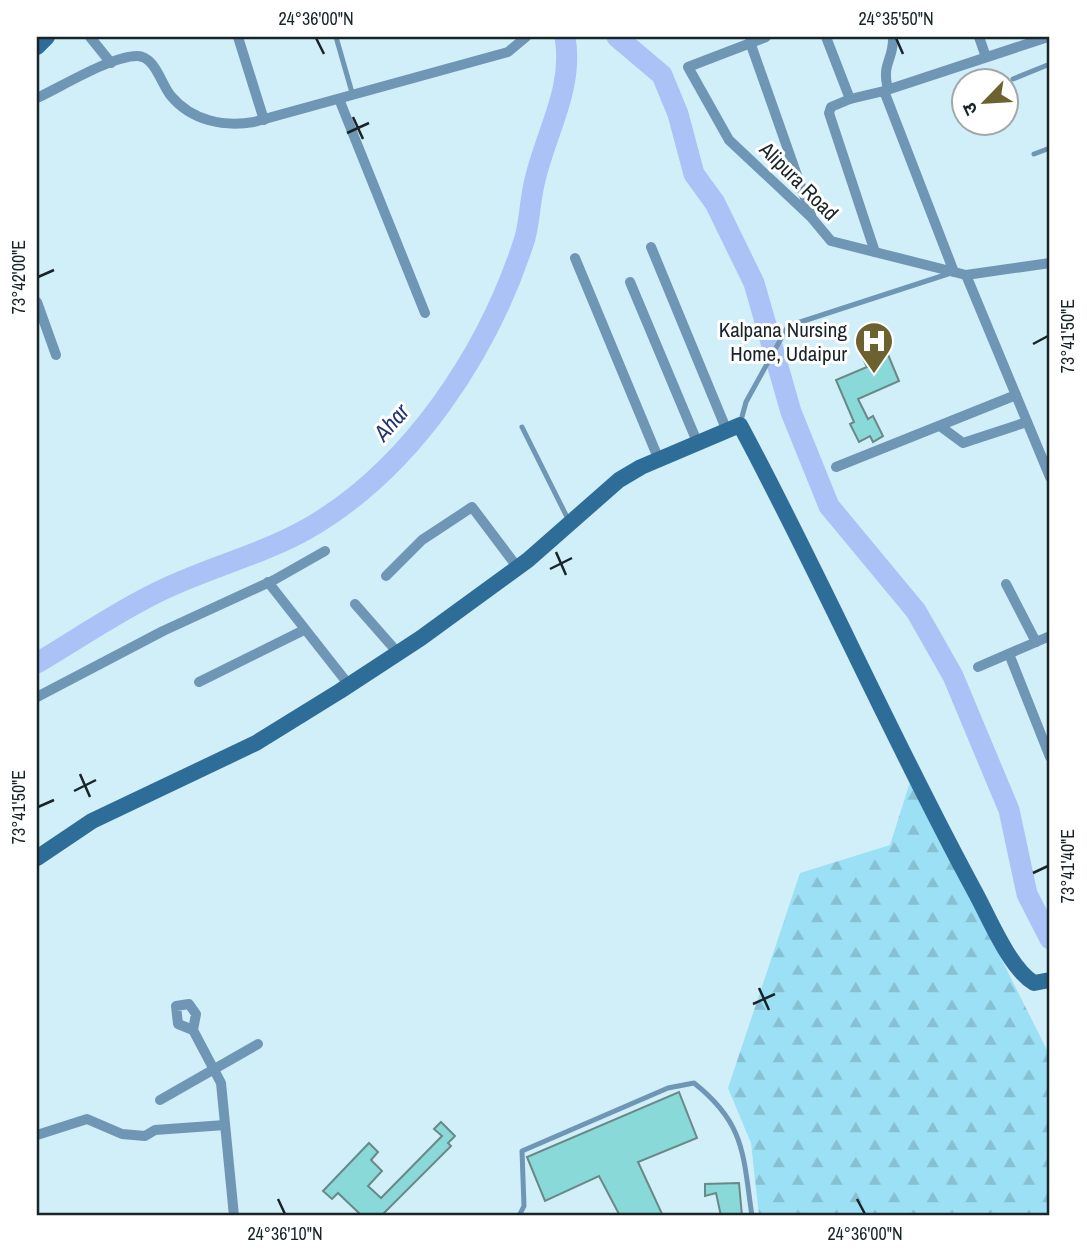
<svg xmlns="http://www.w3.org/2000/svg" width="1087" height="1253" font-family="'Archivo Narrow','Noto Sans Devanagari',sans-serif">
<style>
.forest{fill:url(#forest-firs)}
.lines{fill:none;stroke-linecap:round;stroke-linejoin:round}
.river{stroke:#abc2f7;stroke-width:21}
.building{fill:#89d9d8;stroke:#6a8888;stroke-width:2}
.lane{stroke:#7096b5;stroke-width:5}
.street{stroke:#7096b5;stroke-width:10}
.secondary{stroke:#2f6d99;stroke-width:16}
.ticks{fill:none;stroke:#192428;stroke-width:2.5}
.labels{text-anchor:middle;dominant-baseline:central;stroke-width:6;stroke-linejoin:round;paint-order:stroke}
.street-label{font-size:21px;fill:#192428;stroke:#fff}
.poi-label{font-size:21px;fill:#192428;stroke:#fff;text-anchor:end}
.water-label{font-size:23px;font-style:italic;fill:#203572;stroke:#fff}
.neatline{fill:none;stroke:#192428;stroke-width:2.5}
.ticks-label{font-size:18px;text-anchor:middle;fill:#192428}
</style>
<defs>
<pattern id="forest-firs" width="22" height="20" patternUnits="userSpaceOnUse" patternTransform="scale(1.75)"><rect width="22" height="20" fill="#9ce0f5"/><path d="M5 1l3.5 6h-7zM16 11l3.5 6h-7z" fill="#86c0d2"/></pattern>
</defs>
<rect width="100%" height="100%" fill="#d1eff9"/>
<polygon class="forest" points="911,779 1050,1056 1050,1216 759,1216 751,1143 728,1088 800,873 890,845"/>
<g class="lines">
<g class="river">
<polyline points="617,37 662,75 678,114 694,174 715,203 754,283 791,412 829,506 916,611 953,676 1009,810 1027,894 1050,939"/>
<path d="M37,663C76,640 115,613 156,593C205,568 259,556 307,529C412,469 489,351 525,238C530,219 530,199 535,180C546,132 574,88 565,37"/>
</g>
</g>
<g class="building">
<polygon points="884,345 899,381 858,399 868,419 873,416 883,436 873,442 870,436 859,442 850,424 854,422 836,380 867,367 861,354"/>
<polygon points="679,1092 697,1138 638,1162 663,1216 620,1216 599,1176 545,1201 527,1157"/>
<polygon points="441,1122 455,1136 448,1143 451,1146 381,1216 362,1216 338,1193 332,1199 323,1191 369,1143 378,1152 371,1160 382,1171 368,1186 381,1198 442,1136 434,1129"/>
<polygon points="739,1183 742,1216 721,1216 716,1193 705,1196 705,1184"/>
</g>
<g class="lines">
<g class="lane">
<polyline points="336,37 353,96"/>
<polyline points="1013,79 1050,64"/>
<polyline points="1034,154 1050,148"/>
<polyline points="740,424 746,402 788,326 951,273"/>
<polyline points="522,427 569,521"/>
<path d="M519,1216L524,1206L522,1151L668,1088L694,1083C746,1124 743,1156 752,1216"/>
</g>
<g class="street">
<polyline points="90,37 111,63"/>
<polyline points="238,37 264,120"/>
<polyline points="766,37 688,67 729,140 811,217 831,241 966,275 1050,263"/>
<polyline points="826,37 850,99 884,91 954,272"/>
<polyline points="979,37 986,57"/>
<polyline points="750,42 811,215"/>
<path d="M888,89C881,63 894,60 893,37"/>
<polyline points="884,91 1048,37"/>
<path d="M37,98C61,87 111,56 137,56C155,56 161,84 171,96C192,121 224,127 254,122L508,52L526,37"/>
<polyline points="339,99 425,313"/>
<polyline points="850,99 831,107 829,113 875,252"/>
<polyline points="651,247 727,431"/>
<polyline points="575,258 659,460"/>
<polyline points="966,275 1050,477"/>
<polyline points="630,282 698,444"/>
<polyline points="37,302 56,355"/>
<polyline points="940,426 963,443 1027,422"/>
<polyline points="836,467 1016,395"/>
<polyline points="386,576 422,540 472,507 518,568"/>
<polyline points="268,582 349,685"/>
<polyline points="1006,584 1036,642"/>
<polyline points="355,604 398,653"/>
<polyline points="1009,654 1050,757"/>
<polyline points="978,667 1050,636"/>
<polyline points="199,682 304,630"/>
<polyline points="37,697 163,631 274,580 325,551"/>
<polyline points="193,1030 196,1014 189,1004 176,1006 178,1024 193,1030 221,1083 234,1216"/>
<polyline points="160,1100 258,1044"/>
<polyline points="37,1135 87,1119 122,1134 145,1136 155,1130 225,1125"/>
</g>
<g class="secondary">
<polyline points="37,47 47,37"/>
<path d="M37,858L92,821L256,743L340,691L421,638L528,560L619,480L641,467L740,425C822,578 891,737 974,890C988,915 1009,968 1034,983L1050,980"/>
</g>
</g>
<path class="ticks" d="M316,38L324,54M896,38L903,54M353,117L363,139M347,133L369,123M38,277L54,270M1033,344L1048,336M556,552L566,575M550,569L572,558M80,774L90,797M74,791L96,780M38,807L54,800M1033,873L1048,866M759,988L769,1010M753,1004L775,994M278,1199L285,1214M857,1199L865,1214"/>
<defs>
<symbol id="hospital-pin" viewBox="-11 -11 22 30"><path d="M0 17L-7.5 6A9.5 9.5 0 1 1 7.5 6Z" fill="#6c622f" stroke="#fff"/><path d="M-5-5h3v3.5h4V-5h3V5h-3V1.5h-4V5h-3Z" fill="#fff"/></symbol>
</defs>
<g fill-rule="evenodd">
<use href="#hospital-pin" x="852" y="319" width="44" height="60"/>
</g>
<g class="labels">
<g class="street-label">
<text transform="translate(799 181) rotate(45)">Alipura Road</text>
</g>
<g class="poi-label">
<text x="847" y="329">Kalpana Nursing<tspan x="847" dy="24">Home, Udaipur</tspan></text>
</g>
<g class="water-label">
<text transform="translate(391 422) rotate(-49)">Ahar</text>
</g>
</g>
<rect width="1087" height="1253" fill="none" stroke="#ffffff" stroke-width="77"/>
<g transform="translate(985 102) rotate(245)"><circle r="33" fill="#ffffff" stroke="#a3a7a9" stroke-width="2"/>
<path d="M0-5L12 26L0 18L-12 26Z" fill="#6c622f"/>
<text y="-10" font-size="19" font-weight="bold" text-anchor="middle" fill="#192428">उ</text>
</g>
<rect x="38" y="38" width="1010" height="1176" class="neatline"/>
<g class="ticks-label">
<text x="316" y="25">24°36'00"N</text>
<text x="896" y="25">24°35'50"N</text>
<text transform="translate(19 277) rotate(-90)" y="6">73°42'00"E</text>
<text transform="translate(1068 336) rotate(-90)" y="6">73°41'50"E</text>
<text transform="translate(19 807) rotate(-90)" y="6">73°41'50"E</text>
<text transform="translate(1068 866) rotate(-90)" y="6">73°41'40"E</text>
<text x="285" y="1240">24°36'10"N</text>
<text x="865" y="1240">24°36'00"N</text>
</g>
</svg>
